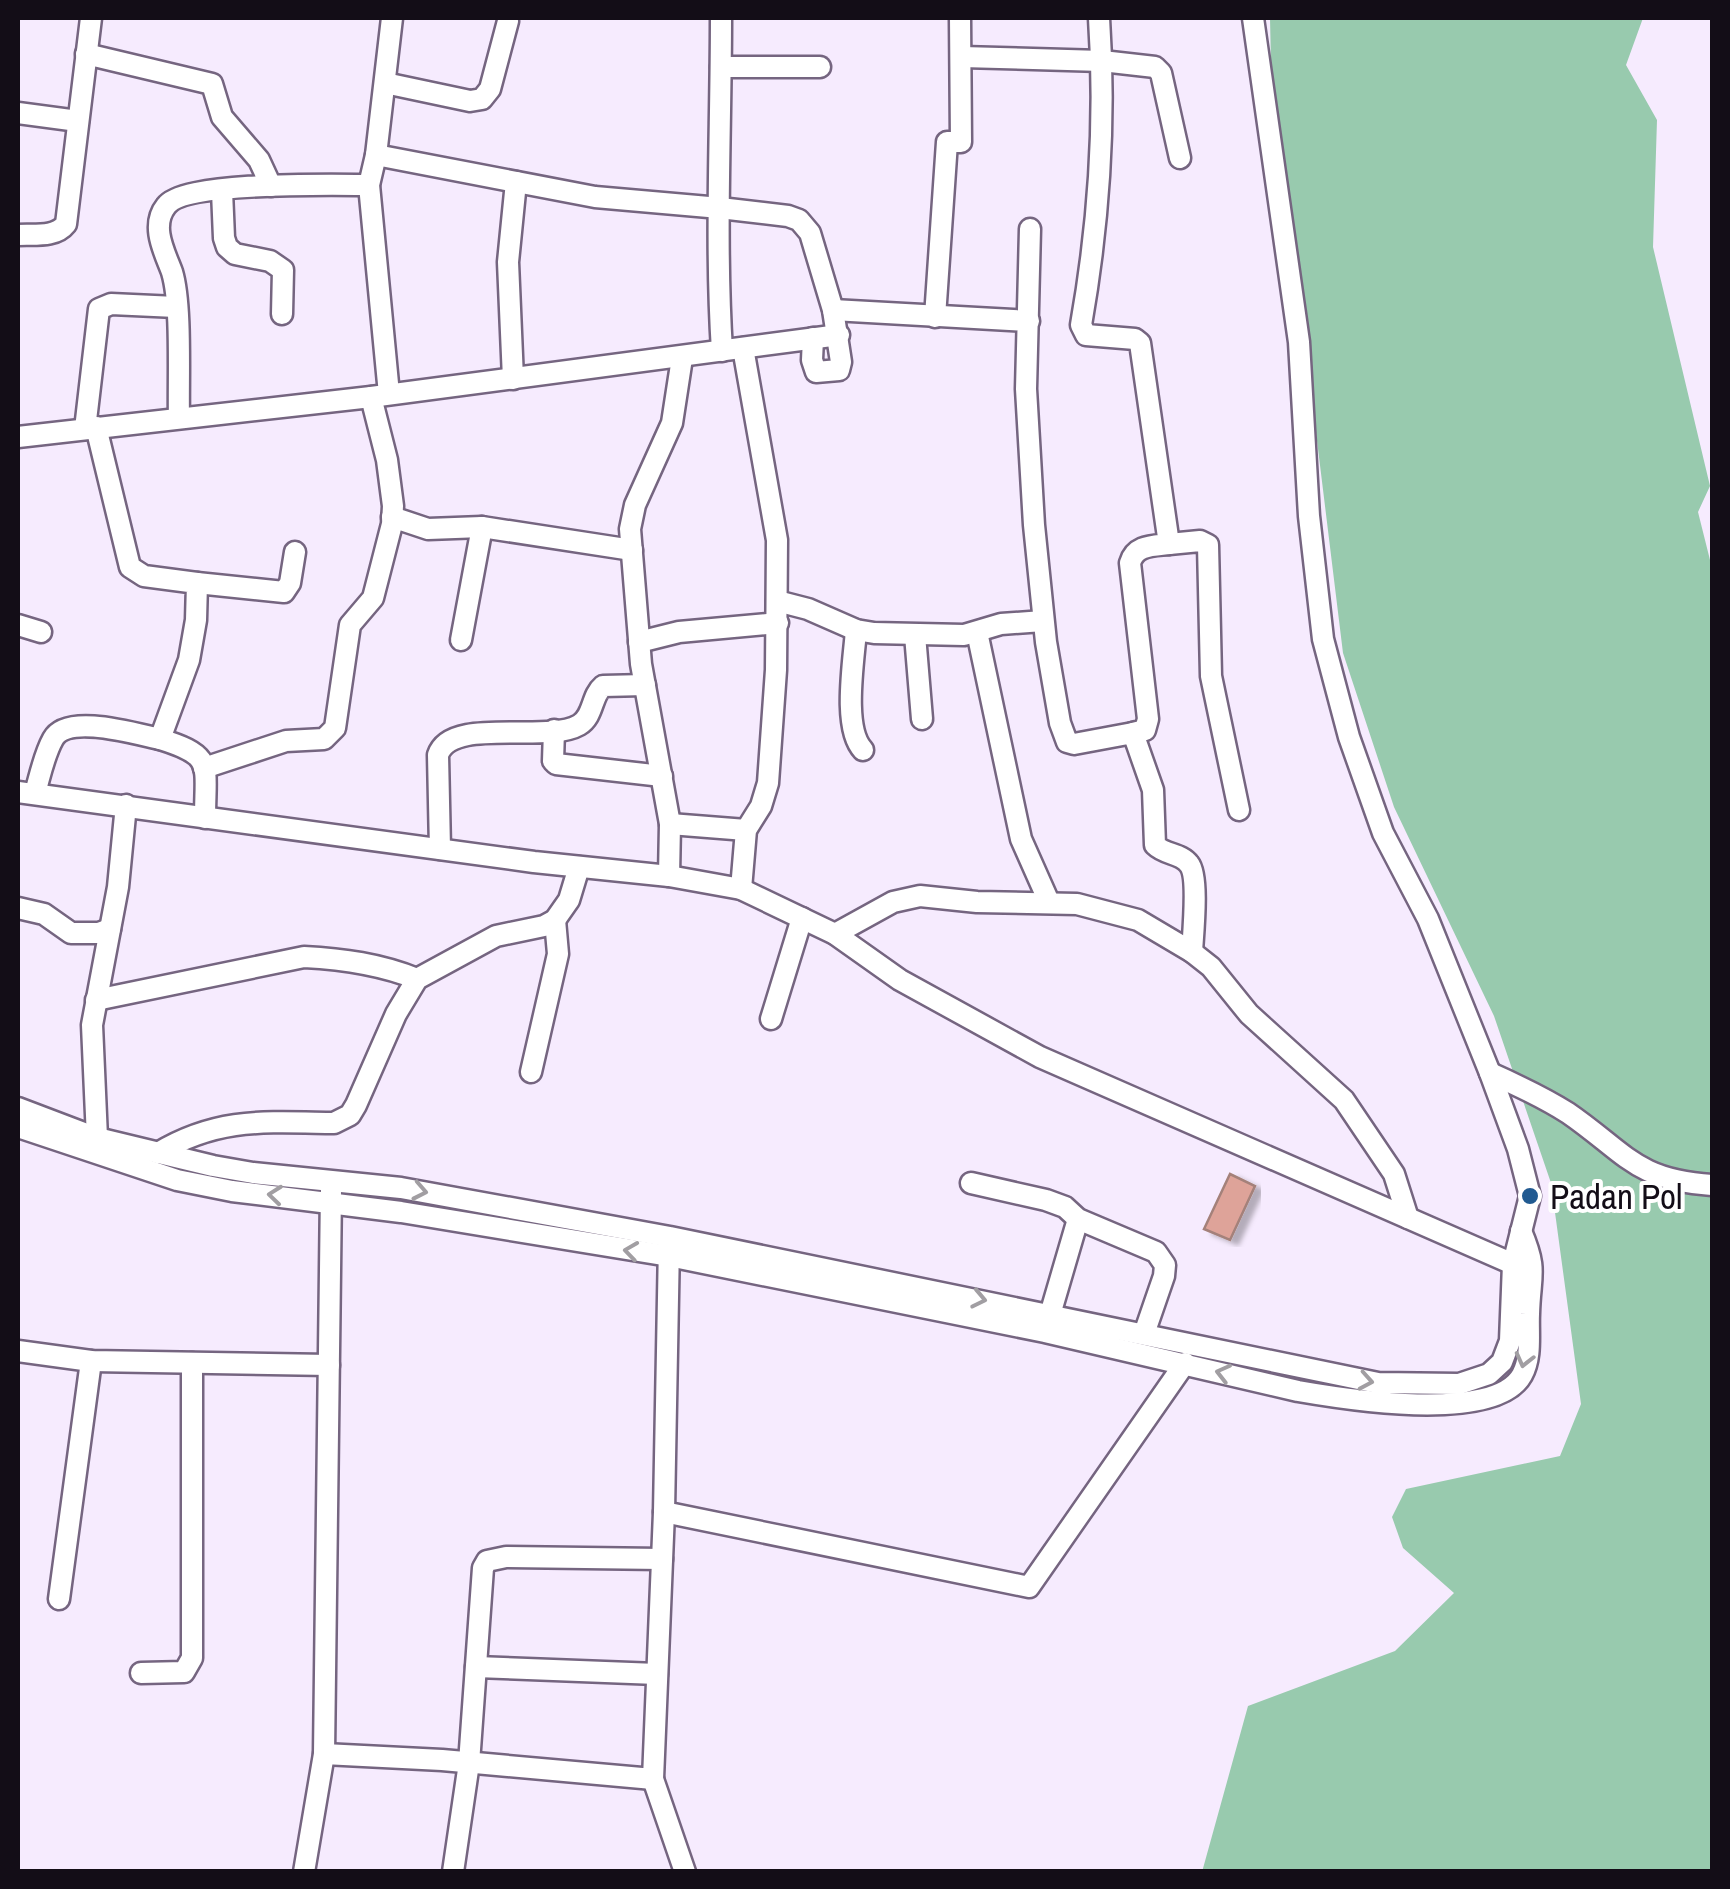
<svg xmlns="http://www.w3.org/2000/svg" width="1730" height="1889" font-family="'Archivo Narrow',sans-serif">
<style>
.green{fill:#98caae}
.building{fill:#dea399;stroke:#a4817a;stroke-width:2.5;filter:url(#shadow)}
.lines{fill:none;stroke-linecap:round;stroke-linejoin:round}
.minor-casing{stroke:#756580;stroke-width:25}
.minor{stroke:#fff;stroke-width:20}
.oneway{stroke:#a19ea2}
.poi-dot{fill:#215a91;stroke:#fff;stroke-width:4}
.labels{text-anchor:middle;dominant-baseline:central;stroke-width:8;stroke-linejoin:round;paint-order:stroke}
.poi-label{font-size:35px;fill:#130d17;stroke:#fff;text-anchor:start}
</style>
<defs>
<filter id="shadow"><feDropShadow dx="8" dy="4.5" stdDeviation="2.5" flood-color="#0004"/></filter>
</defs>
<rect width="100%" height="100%" fill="#f6ebfe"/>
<polygon class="green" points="1270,18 1643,18 1626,65 1657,120 1653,247 1710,486 1698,512 1712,568 1712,1871 1202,1872 1248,1706 1395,1651 1454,1593 1403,1548 1392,1517 1406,1489 1560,1456 1581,1404 1551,1183 1494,1016 1394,807 1343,653 1271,65"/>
<polygon class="building" points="1230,1174 1255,1186 1230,1240 1204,1229"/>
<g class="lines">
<defs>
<g id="minor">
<path d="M721,18C721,129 715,241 722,351"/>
<path d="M1099,18C1106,122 1099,223 1081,325L1086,335L1135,339L1140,343L1169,544C1152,546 1135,545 1130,563L1148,719L1145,730L1133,733"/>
<polyline points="86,54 212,84 222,117 259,160 271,186"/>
<polyline points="962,57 1102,61 1155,67 1161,73 1180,158"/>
<polyline points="721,67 820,67"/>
<polyline points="385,83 470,101 482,99 490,89 508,21"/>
<polyline points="18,113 78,121"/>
<polyline points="376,155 595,197 720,208 788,216 799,220 810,233 833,310 841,362 839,370 816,372 812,360 813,338"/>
<polyline points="222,191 224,238 227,247 235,254 270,261 283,270 282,314"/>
<path d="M1030,229L1026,389L1034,525L1046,642L1060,723L1067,742L1074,744L1133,733L1153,790L1155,845C1165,855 1181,853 1189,864C1199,876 1193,934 1192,952"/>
<path d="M18,235C34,234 55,238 66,224L91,18"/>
<polyline points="833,310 1029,321"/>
<polyline points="935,317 947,142 961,142 960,18"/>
<polyline points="513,379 508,262 516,182"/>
<polyline points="389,394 369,185 376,155 392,18"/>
<path d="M179,418C178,380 182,305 172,272C165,253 150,226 166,206C184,181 335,185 369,185"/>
<polyline points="85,429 99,309 111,304 176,307"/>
<polyline points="18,437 371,397 839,335"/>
<polyline points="392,517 428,529 482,527 632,550"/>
<polyline points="1169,544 1200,541 1208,545 1211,676 1239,810"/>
<polyline points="197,583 284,592 290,583 295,552"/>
<polyline points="777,601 808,609 856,630 874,633 964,635 1001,624 1043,621"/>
<polyline points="18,625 41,632"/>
<path d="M856,630C854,660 842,728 863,750"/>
<polyline points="977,632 1021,839 1049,902"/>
<polyline points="915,635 922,719"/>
<polyline points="461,640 482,527"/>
<polyline points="639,642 679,632 778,623"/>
<polyline points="554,730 553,761 556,764 662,776"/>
<path d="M160,739C215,756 205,764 205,818"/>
<polyline points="204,768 286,741 324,739 335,728 350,625 373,598 392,524 393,506 387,460 371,397"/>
<polyline points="18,792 534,862 669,876 741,889 835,934 900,980 1040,1057 1513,1264 1522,1264"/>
<path d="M35,793C40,776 44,755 53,739C67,713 136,734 160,739L189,660L196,620L197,583L144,576L130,567L96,427"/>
<polyline points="670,824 746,830"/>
<path d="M440,849L438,755C451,716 546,744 579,725C594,716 591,696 603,686L645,685"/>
<polyline points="669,876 670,824 641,664 630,529 635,505 672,423 682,358"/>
<polyline points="741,889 746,830 761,806 768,783 776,670 777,540 743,348"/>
<polyline points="18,908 44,914 71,933 99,933 110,929"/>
<polyline points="835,934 893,902 920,896 977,902 1077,904 1138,920 1192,952 1211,967 1249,1014 1344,1100 1394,1174 1408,1218"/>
<path d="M96,1000L304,957C343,959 380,964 417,979"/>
<polyline points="771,1019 802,918"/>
<polyline points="531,1072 558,954 555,920"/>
<path d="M1490,1073C1517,1085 1543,1097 1568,1113C1626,1153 1635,1180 1712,1185"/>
<polyline points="18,1108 97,1138 213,1166 253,1173 401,1188 670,1237 1378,1383 1459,1384 1489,1374 1502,1362 1510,1341 1513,1264 1530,1196 1518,1149 1490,1073 1428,919 1383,833 1349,737 1323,639 1309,516 1299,342 1253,18"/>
<path d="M18,1127L177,1180L232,1191L401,1212L669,1256L1045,1332L1298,1391C1344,1399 1495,1424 1522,1375C1532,1357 1528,1334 1529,1314C1530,1274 1538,1271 1521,1231"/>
<polyline points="97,1138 92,1025 118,887 126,805"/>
<path d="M158,1153C218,1117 266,1122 334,1123L350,1115L356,1105L396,1014L417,979L496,936L544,926L555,920L569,900L579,867"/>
<polyline points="971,1183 1046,1200 1065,1207 1078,1219 1156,1252 1165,1265 1164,1276 1144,1334"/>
<polyline points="1047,1325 1078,1219"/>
<polyline points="18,1351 91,1361 329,1365"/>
<polyline points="664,1512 1029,1587 1185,1363"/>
<polyline points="59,1599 91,1361"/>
<polyline points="476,1667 657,1674"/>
<polyline points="141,1673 184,1672 192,1658 192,1363"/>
<polyline points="324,1754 442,1760 653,1779 664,1512 669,1244"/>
<polyline points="653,1779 685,1872"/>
<polyline points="304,1872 324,1754 331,1190"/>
<polyline points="453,1872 469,1763 483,1568 487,1561 506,1557 662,1559"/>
</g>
</defs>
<use href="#minor" class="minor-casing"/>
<use href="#minor" class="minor"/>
</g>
<defs><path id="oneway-chevron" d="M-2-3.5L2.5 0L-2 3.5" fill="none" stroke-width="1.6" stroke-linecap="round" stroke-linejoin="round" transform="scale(2.5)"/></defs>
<g class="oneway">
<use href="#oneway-chevron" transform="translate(420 1191) rotate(11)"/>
<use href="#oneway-chevron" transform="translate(275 1195) rotate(-174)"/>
<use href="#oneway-chevron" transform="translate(631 1251) rotate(-172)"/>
<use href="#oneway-chevron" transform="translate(979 1299) rotate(12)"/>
<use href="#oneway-chevron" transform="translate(1524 1360) rotate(104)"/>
<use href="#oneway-chevron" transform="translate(1223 1373) rotate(-166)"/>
<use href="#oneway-chevron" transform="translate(1366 1381) rotate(10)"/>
</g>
<circle class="poi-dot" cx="1530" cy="1196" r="10"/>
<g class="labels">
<g class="poi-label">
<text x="1550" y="1196">Padan Pol</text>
</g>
</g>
<rect width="1730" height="1889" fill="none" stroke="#130d17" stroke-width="40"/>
</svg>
